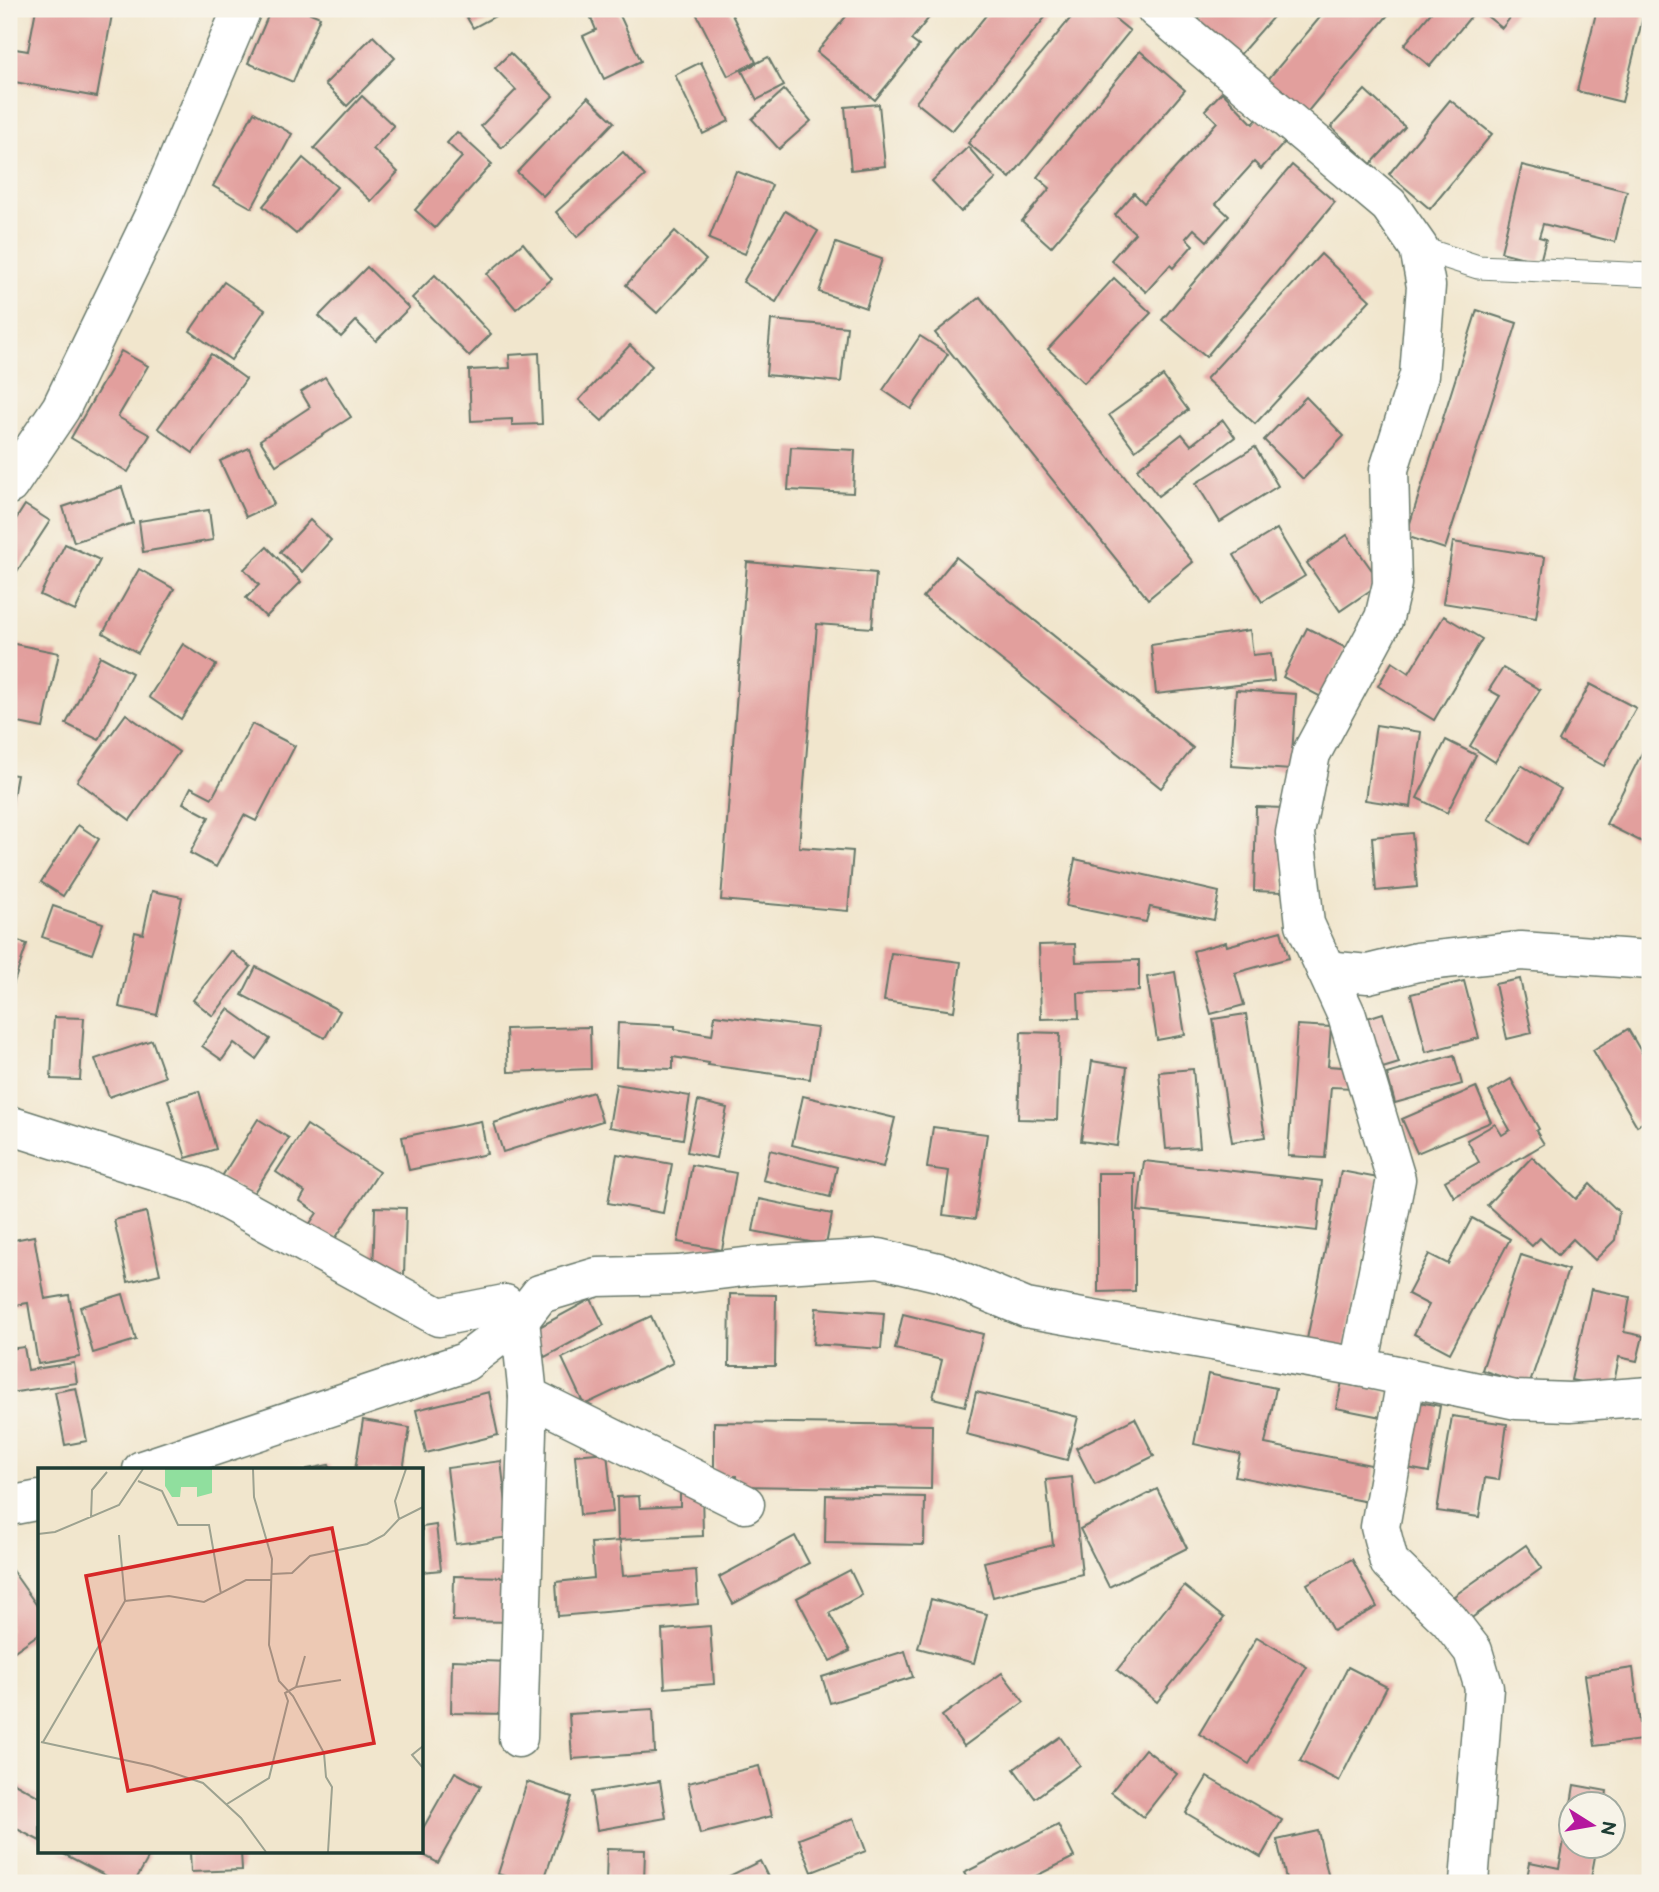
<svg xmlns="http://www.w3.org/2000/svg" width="1659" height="1892" font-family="'Balsamiq Sans',sans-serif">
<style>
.building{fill:#e29f9d}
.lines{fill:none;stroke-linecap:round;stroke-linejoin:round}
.service-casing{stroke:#68786a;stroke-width:25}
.minor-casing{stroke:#68786a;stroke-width:41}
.tertiary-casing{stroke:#68786a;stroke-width:41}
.service{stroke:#fff;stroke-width:23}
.minor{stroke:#fff;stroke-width:38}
.tertiary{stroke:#fff;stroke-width:38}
.inset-road{fill:none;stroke:#9da290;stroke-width:2}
.view{fill:#d62828;fill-opacity:0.15;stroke:#d62828;stroke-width:3.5}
.inset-edge{fill:none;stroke:#1f3d34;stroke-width:3.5}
</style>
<rect width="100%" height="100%" fill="#f7f3e8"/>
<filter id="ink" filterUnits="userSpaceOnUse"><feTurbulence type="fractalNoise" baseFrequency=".0143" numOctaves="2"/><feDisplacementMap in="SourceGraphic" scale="14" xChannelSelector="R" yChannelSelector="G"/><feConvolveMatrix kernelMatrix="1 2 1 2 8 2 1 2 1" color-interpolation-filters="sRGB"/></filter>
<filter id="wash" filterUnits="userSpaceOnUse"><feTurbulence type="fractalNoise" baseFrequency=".00686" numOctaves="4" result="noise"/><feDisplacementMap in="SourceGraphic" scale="28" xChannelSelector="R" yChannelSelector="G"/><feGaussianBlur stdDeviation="1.57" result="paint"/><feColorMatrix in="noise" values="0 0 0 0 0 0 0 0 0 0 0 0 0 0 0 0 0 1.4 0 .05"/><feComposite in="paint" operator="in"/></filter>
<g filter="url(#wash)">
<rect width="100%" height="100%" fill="#f1e6cd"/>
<g id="blocks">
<g class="building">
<polygon points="36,9 113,9 97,97 9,81 9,48 28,51"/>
<polygon points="271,9 301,9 320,17 293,82 248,63"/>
<polygon points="462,9 501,9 503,12 473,28"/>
<polygon points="598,9 617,9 641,61 604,79 583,36 596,30 589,13"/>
<polygon points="704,9 729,9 756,62 728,76 696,13"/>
<polygon points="852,9 936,9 911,40 919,46 875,100 817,52"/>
<polygon points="991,9 1052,9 952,131 916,102"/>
<polygon points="1078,9 1103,9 1130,31 1010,178 968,143"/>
<polygon points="1207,9 1280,9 1237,58 1196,22"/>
<polygon points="1327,9 1393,9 1304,116 1265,83"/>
<polygon points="1434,9 1477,9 1430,66 1404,45"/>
<polygon points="1478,9 1517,9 1502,28"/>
<polygon points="1597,9 1645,9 1622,102 1577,91"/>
<polygon points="373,36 395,58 347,106 325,84"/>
<polygon points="1140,51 1185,90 1051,247 1022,221 1050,188 1037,177"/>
<polygon points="510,53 553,96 502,148 481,126 516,90 495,68"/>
<polygon points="768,57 784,86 757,100 742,71"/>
<polygon points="701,62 729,121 703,134 675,75"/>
<polygon points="784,90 811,121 779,149 752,119"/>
<polygon points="1365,90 1405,127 1371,164 1331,127"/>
<polygon points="1222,92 1253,124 1258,118 1285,142 1261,169 1254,162 1216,204 1229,216 1207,241 1194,229 1186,238 1193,245 1173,268 1170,265 1146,292 1111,260 1135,233 1115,215 1134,193 1144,203 1217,122 1205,110"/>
<polygon points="362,96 394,126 373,149 398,172 371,201 314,148"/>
<polygon points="588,97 614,122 543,196 517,172"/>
<polygon points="1450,100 1492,134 1430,209 1389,174"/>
<polygon points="879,104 885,166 851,170 845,107"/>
<polygon points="254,112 292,134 252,208 213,186"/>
<polygon points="457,132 492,164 435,228 415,210 462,157 447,143"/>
<polygon points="968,147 996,179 961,212 932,181"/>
<polygon points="623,152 645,176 577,237 556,212"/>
<polygon points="303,158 337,187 296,234 263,206"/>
<polygon points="1292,165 1335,202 1206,357 1162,320"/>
<polygon points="1522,165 1627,191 1615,242 1543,224 1539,237 1546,239 1540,262 1501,252"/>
<polygon points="736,171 772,185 745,254 709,239"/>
<polygon points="785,211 818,231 776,302 743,282"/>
<polygon points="675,231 706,260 657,313 626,285"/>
<polygon points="523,243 552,279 516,309 487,274"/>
<polygon points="836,243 882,259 866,308 819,292"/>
<polygon points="1321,254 1370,300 1255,424 1206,379"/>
<polygon points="367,267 409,308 376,341 356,321 341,337 319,316"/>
<polygon points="435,275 491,334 469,356 412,298"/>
<polygon points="1114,278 1151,313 1084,383 1048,349"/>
<polygon points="224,282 265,310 231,360 190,331"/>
<polygon points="980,297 1193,562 1148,599 935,333"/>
<polygon points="1477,310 1517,323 1445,549 1406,536"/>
<polygon points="771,320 847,327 841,382 766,375"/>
<polygon points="920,336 948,354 911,409 883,390"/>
<polygon points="630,345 652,366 602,421 579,400"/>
<polygon points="121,351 148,366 118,417 150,435 128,472 71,438"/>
<polygon points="539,353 542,424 512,425 512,419 471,421 469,370 510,368 509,355"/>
<polygon points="211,354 246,379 193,453 158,428"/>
<polygon points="1163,376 1188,410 1135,450 1109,415"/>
<polygon points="325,377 351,417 276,465 260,440 310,407 301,392"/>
<polygon points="1306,397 1344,436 1303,479 1264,440"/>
<polygon points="1223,420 1235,437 1158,496 1137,469 1182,434 1191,445"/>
<polygon points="791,447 855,450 853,493 788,490"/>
<polygon points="1255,447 1278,486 1220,522 1196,483"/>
<polygon points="249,448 274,504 246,517 220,461"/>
<polygon points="122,487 133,523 74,542 63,507"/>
<polygon points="25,505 50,521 12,579 9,576 9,530"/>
<polygon points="209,510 213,540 143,552 139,521"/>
<polygon points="310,520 331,540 302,572 280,552"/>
<polygon points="1277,529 1305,576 1262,602 1234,555"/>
<polygon points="1347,535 1381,583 1340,611 1307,563"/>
<polygon points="1453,542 1545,557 1536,618 1443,603"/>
<polygon points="65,544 100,560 75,611 40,595"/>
<polygon points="267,547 301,582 266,617 246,598 259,585 244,569"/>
<polygon points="956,557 1193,748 1161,788 923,597"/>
<polygon points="747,562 876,573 872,628 817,624 799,847 853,851 848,911 721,900"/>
<polygon points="139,569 174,589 138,653 103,633"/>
<polygon points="1444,616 1482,639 1434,720 1378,686 1392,662 1409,673"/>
<polygon points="1307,628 1346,648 1321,697 1283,677"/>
<polygon points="1250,630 1253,655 1271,653 1274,681 1156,694 1151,645"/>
<polygon points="10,643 59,653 43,728 9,721"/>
<polygon points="183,644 216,665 181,719 149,697"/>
<polygon points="100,656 132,673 99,740 66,724"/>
<polygon points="1503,668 1540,690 1495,762 1470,746 1500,696 1489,690"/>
<polygon points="1590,684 1636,708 1604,766 1559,741"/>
<polygon points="1236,690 1296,694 1291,770 1231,766"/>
<polygon points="126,714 179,752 130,820 77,781"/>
<polygon points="252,724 295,746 256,821 244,815 216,867 190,853 209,817 183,803 191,787 212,798"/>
<polygon points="1376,725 1421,732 1411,807 1365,800"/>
<polygon points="1650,737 1650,846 1606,824"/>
<polygon points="1446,740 1476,755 1447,813 1417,798"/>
<polygon points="1521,765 1561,789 1529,844 1488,819"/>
<polygon points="9,774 17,775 10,813 9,813"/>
<polygon points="1256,807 1284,808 1282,892 1254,891"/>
<polygon points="78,825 99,839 63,896 41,882"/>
<polygon points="1412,833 1417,887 1376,891 1372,837"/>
<polygon points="1075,859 1219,892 1214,920 1150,907 1146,922 1066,906"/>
<polygon points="152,891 182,897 157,1015 119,1007 135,932 143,934"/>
<polygon points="53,906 103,923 92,954 42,937"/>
<polygon points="1281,931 1289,958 1235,973 1244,1005 1211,1014 1193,951 1226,942 1227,946"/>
<polygon points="9,938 27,944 9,997"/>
<polygon points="1075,944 1076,962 1139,960 1139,991 1078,993 1079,1018 1041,1019 1039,945"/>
<polygon points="231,951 251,967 213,1016 193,1000"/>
<polygon points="891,953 961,962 954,1011 884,1001"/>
<polygon points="256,967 340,1011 325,1038 242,995"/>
<polygon points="1175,972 1185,1035 1157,1040 1147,977"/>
<polygon points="1520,979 1532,1033 1507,1039 1495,984"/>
<polygon points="1464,981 1479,1038 1426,1052 1411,994"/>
<polygon points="228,1009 270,1039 256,1059 234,1043 222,1060 202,1046"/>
<polygon points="1383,1013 1399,1063 1376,1070 1361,1020"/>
<polygon points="1246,1014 1265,1137 1232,1142 1213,1019"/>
<polygon points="715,1015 817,1028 810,1079 708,1065 709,1063 673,1057 673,1069 616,1067 618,1023 675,1026 675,1029 712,1035"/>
<polygon points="54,1017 84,1018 80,1080 51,1079"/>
<polygon points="1297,1025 1331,1027 1328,1066 1355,1068 1354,1088 1331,1087 1325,1158 1288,1156"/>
<polygon points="590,1027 591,1069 508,1072 506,1029"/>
<polygon points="1628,1029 1650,1067 1650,1118 1637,1126 1593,1050"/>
<polygon points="1021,1032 1060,1033 1057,1120 1018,1119"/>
<polygon points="152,1040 165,1077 109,1097 95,1059"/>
<polygon points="1454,1055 1462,1084 1395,1103 1387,1074"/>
<polygon points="1092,1061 1127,1067 1117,1146 1081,1141"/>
<polygon points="1193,1069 1200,1147 1166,1149 1159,1072"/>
<polygon points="1511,1079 1539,1129 1536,1131 1544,1144 1454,1197 1445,1181 1479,1162 1467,1140 1495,1124 1502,1135 1510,1130 1489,1092"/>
<polygon points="616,1084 690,1096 683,1139 609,1127"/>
<polygon points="1476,1087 1491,1122 1417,1153 1402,1119"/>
<polygon points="199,1091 216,1149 186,1158 168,1100"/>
<polygon points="593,1092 602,1121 503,1152 494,1123"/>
<polygon points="803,1096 895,1118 883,1167 792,1145"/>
<polygon points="698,1101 727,1108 716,1158 687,1152"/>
<polygon points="258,1119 289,1138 251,1197 221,1178"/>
<polygon points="481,1121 487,1154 409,1170 402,1137"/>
<polygon points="307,1125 379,1172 329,1248 304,1232 317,1213 300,1201 305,1192 276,1172"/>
<polygon points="933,1127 987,1134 975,1219 943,1215 949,1171 927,1168"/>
<polygon points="770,1150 837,1167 830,1197 763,1180"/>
<polygon points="617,1154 672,1164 663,1213 608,1203"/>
<polygon points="1532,1157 1576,1199 1590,1184 1619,1212 1615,1240 1595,1260 1573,1239 1558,1255 1540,1238 1532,1246 1487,1205"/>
<polygon points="1144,1161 1322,1181 1317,1231 1138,1211"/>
<polygon points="692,1165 736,1173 722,1250 678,1242"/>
<polygon points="1341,1171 1378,1178 1345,1347 1307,1339"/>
<polygon points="1098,1173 1135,1173 1135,1291 1098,1292"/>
<polygon points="759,1199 832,1214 826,1245 753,1231"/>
<polygon points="375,1207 406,1208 404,1276 373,1275"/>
<polygon points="146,1212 160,1274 128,1282 114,1220"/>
<polygon points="1472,1218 1510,1239 1450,1353 1414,1334 1429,1305 1408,1294 1429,1254 1448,1264"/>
<polygon points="34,1236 45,1299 69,1295 80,1357 38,1364 28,1303 9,1306 9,1241"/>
<polygon points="1521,1255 1568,1270 1529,1386 1482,1370"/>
<polygon points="1591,1289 1630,1297 1624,1332 1643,1336 1637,1361 1619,1357 1613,1388 1571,1380"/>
<polygon points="123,1294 136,1340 93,1353 80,1307"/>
<polygon points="730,1294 776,1295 775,1366 729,1366"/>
<polygon points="591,1299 604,1325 545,1357 530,1332"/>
<polygon points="816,1308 884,1313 881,1349 813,1344"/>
<polygon points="903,1314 983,1334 965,1406 933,1398 942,1360 895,1349"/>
<polygon points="651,1316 673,1363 584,1405 562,1358"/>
<polygon points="24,1347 28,1370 74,1363 77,1383 9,1393 9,1349"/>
<polygon points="1208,1374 1276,1388 1265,1444 1376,1466 1368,1502 1235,1476 1240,1454 1194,1444"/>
<polygon points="1342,1382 1386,1391 1381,1417 1336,1408"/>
<polygon points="76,1388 87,1441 65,1445 55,1392"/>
<polygon points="489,1392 498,1435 426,1453 416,1410"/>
<polygon points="976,1392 1078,1417 1067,1460 966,1434"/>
<polygon points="1414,1401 1440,1406 1429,1472 1402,1467"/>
<polygon points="1452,1416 1507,1424 1499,1480 1485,1478 1479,1517 1437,1511"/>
<polygon points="1135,1418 1154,1456 1095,1485 1076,1448"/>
<polygon points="363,1420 410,1428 403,1470 355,1470"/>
<polygon points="714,1422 932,1425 931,1489 737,1486 737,1476 714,1476"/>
<polygon points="607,1452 613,1512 580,1515 575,1455"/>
<polygon points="501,1461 510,1537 456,1544 447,1468"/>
<polygon points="329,1465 331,1470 307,1470 307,1469"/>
<polygon points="1072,1477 1082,1574 993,1597 984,1562 1053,1545 1046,1480"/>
<polygon points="1157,1489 1187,1548 1109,1587 1080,1529"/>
<polygon points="702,1491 703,1536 618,1540 617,1497 639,1496 640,1508 680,1506 680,1492"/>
<polygon points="826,1495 925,1497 924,1545 825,1543"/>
<polygon points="436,1525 441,1570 422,1572 422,1527"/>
<polygon points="795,1536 809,1563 733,1604 719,1577"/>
<polygon points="620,1541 623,1576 696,1570 698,1604 558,1616 556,1582 594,1578 591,1543"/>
<polygon points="1526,1545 1542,1568 1470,1619 1454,1596"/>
<polygon points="1352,1559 1377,1607 1333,1631 1307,1584"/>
<polygon points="9,1566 40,1610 40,1633 9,1655"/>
<polygon points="850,1570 862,1595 829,1613 850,1651 830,1661 797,1598"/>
<polygon points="454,1576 516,1577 516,1622 453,1621"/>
<polygon points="1184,1586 1224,1618 1157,1702 1117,1670"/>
<polygon points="931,1599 987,1614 974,1663 918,1648"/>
<polygon points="710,1626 714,1684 665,1688 662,1630"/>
<polygon points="1257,1637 1307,1667 1249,1764 1199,1734"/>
<polygon points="905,1651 913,1677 830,1703 822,1677"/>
<polygon points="452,1660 510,1662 509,1714 451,1713"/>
<polygon points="1348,1667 1387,1687 1339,1781 1300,1761"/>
<polygon points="1633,1668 1642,1740 1595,1746 1585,1675"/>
<polygon points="1002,1673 1024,1702 964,1746 942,1716"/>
<polygon points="653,1709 655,1753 572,1759 569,1714"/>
<polygon points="1060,1737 1080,1765 1035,1798 1014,1769"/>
<polygon points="1145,1749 1177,1774 1143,1817 1111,1792"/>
<polygon points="759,1766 772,1816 700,1834 688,1783"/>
<polygon points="455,1772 481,1786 438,1863 418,1852 422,1852 422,1830"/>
<polygon points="1207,1777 1282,1820 1261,1857 1186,1813"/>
<polygon points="9,1780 40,1797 40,1841 9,1825"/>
<polygon points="660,1781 666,1818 597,1830 591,1792"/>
<polygon points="527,1782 572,1797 543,1883 526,1883 498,1874"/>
<polygon points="1574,1785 1607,1791 1605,1804 1571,1804"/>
<polygon points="1570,1808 1572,1846 1597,1846 1590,1883 1526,1883 1530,1862 1559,1868"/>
<polygon points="854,1818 866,1851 812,1872 799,1839"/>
<polygon points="1058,1825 1074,1857 1022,1883 970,1883 964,1873"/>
<polygon points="1318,1831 1330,1883 1287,1883 1277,1840"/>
<polygon points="607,1849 645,1850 644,1883 606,1883"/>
<polygon points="60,1852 144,1852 150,1855 134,1883 120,1883"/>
<polygon points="190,1852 241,1852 242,1870 191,1872"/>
<polygon points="760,1861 771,1883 715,1883"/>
</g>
</g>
</g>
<g filter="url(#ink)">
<use href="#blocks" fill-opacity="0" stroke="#68786a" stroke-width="2"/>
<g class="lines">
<defs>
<polyline id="service" points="1419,248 1478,267 1650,275"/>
<g id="minor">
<polyline points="1156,9 1389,205 1419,248 1426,286 1419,375 1389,469 1392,584 1384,618 1311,754 1295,833 1305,924 1347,1016 1396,1179 1359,1367"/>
<polyline points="1326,970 1368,974 1417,962 1521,951 1650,960"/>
<polyline points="9,1125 201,1186 439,1317 505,1304 520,1320 528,1396 745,1504"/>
<polyline points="1406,1379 1380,1527 1389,1562 1449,1620 1473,1651 1484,1688 1469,1883"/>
<polyline points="142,1470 465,1362 520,1320 540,1294 597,1277 678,1275 752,1266 879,1258 942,1273 1026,1308 1359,1367 1516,1400 1570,1402 1650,1396"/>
<polyline points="9,1506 40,1500"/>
<polyline points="518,1738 528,1396"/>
</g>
<polyline id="tertiary" points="9,485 61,408 156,211 242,9"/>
</defs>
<use href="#service" class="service-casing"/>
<use href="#minor" class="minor-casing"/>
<use href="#tertiary" class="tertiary-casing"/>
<use href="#service" class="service"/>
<use href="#minor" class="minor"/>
<use href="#tertiary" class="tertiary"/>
</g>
</g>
<g transform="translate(38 1468)">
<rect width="385" height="385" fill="#f1e6cd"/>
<path d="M127,1H174V25L159,29V19H143L142,29H134L127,18Z" fill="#90df9e"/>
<path class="inset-road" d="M215,1L216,29L234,91L231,177L241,213L255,228L286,285L288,309L294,319L290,384M100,13L124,23L140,57H171L183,126M53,50L54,22L69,4M361,51L357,33L368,1M0,66L17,64L81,37L105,1M81,67L87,133M234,106L254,105L272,88L329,76L346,67L361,51L385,39M258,219L303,212M3,274L114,298L165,315L203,350L228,384M5,274L87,133L131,128L166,134L208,112H234M385,278L374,287L385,300M189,336L231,310L250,233L247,225L258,219L267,188"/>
<path class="view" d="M294,60L336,275L90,323L48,108Z"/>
<rect width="385" height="385" class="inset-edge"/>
</g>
<rect width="1659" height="1892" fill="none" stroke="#f7f3e8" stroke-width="35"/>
<g transform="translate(1592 1825) rotate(101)"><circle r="33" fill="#f7f3e8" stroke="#a1aaa0" stroke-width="2"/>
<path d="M0-5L12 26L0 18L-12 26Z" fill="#b5179e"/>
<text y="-10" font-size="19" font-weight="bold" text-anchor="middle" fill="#1f3d34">N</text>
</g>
</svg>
